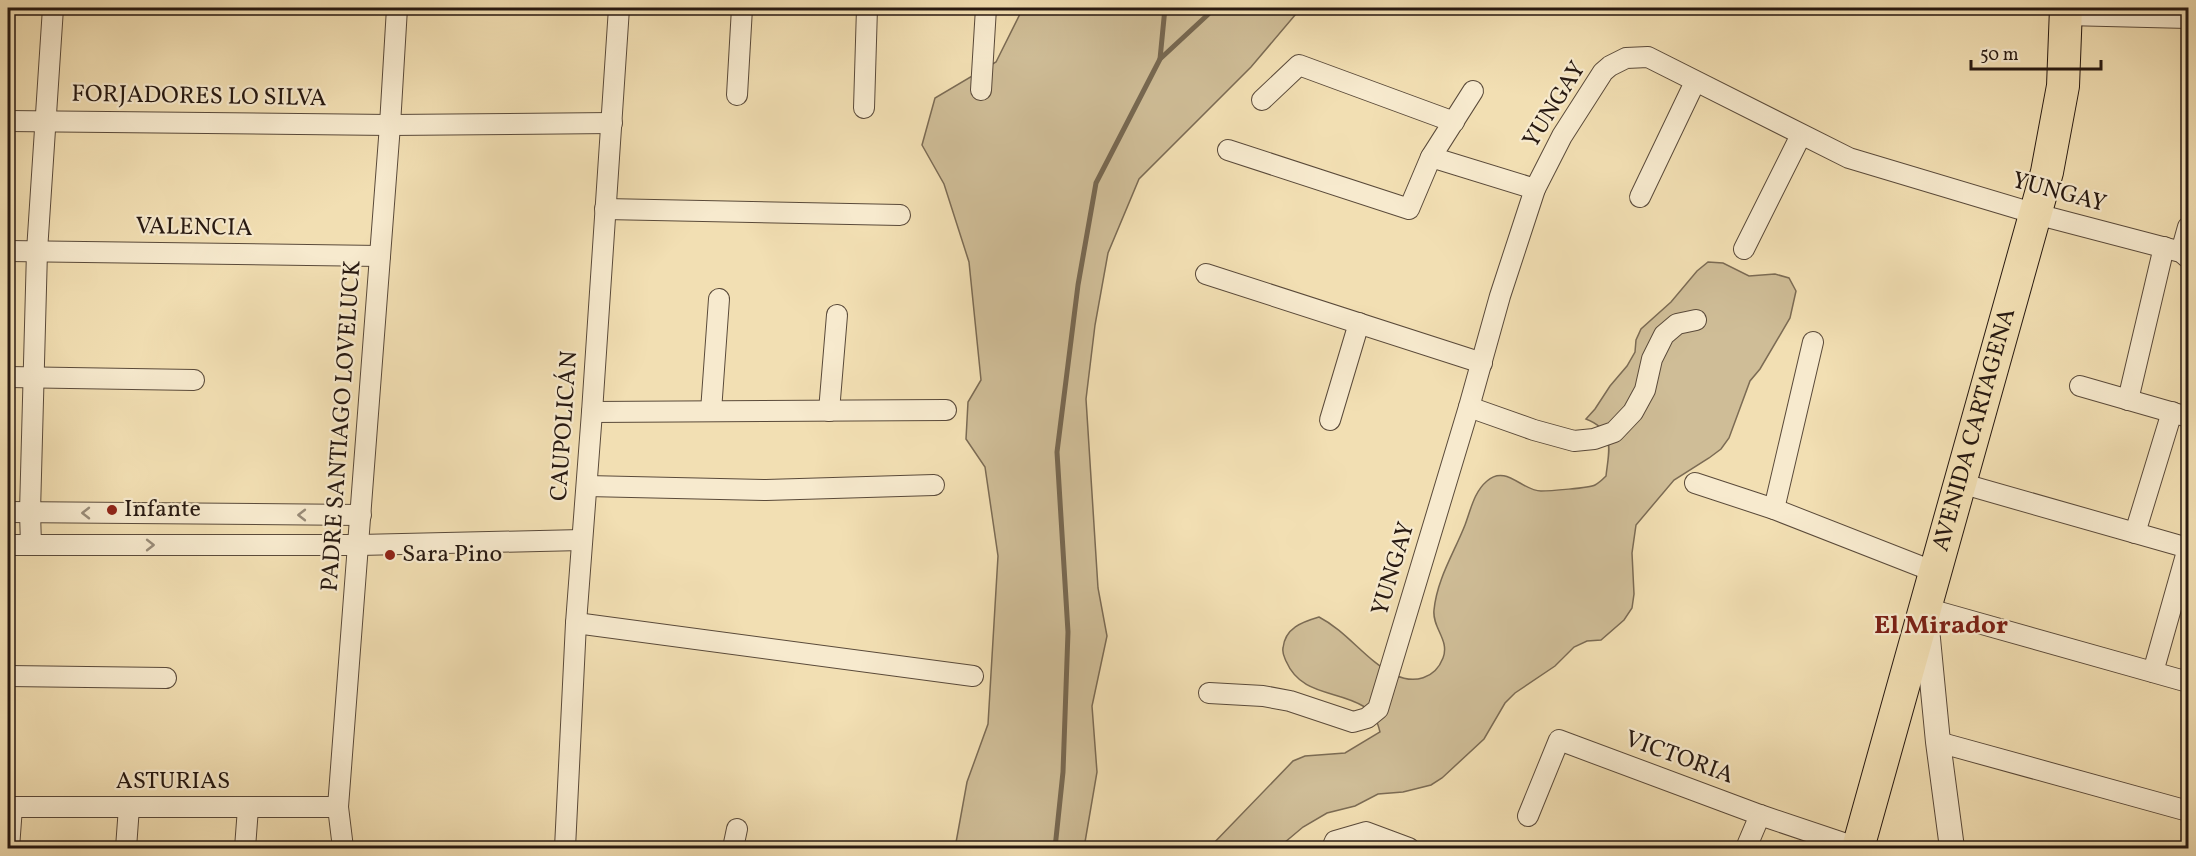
<svg xmlns="http://www.w3.org/2000/svg" width="2196" height="856" font-family="Vollkorn,serif">
<style>
.green{fill:#cfbd97;stroke:#7b6b54;stroke-width:1.5}
.lines{fill:none;stroke-linecap:round;stroke-linejoin:round}
.stream{stroke:#776851;stroke-width:5}
.minor-casing{stroke:#5a4a3a;stroke-width:22}
.tertiary-casing{stroke:#5a4a3a;stroke-width:26}
.primary-casing{stroke:#271911;stroke-width:34}
.minor{stroke:#f7eace;stroke-width:20}
.tertiary{stroke:#f7eace;stroke-width:24}
.primary{stroke:#f2dfb3;stroke-width:32}
.oneway{stroke:#998c79}
.poi-dot{fill:#8f2418;stroke:#f7eace;stroke-width:2}
.labels{text-anchor:middle;dominant-baseline:central;stroke-width:4.5;stroke-linejoin:round;paint-order:stroke}
.street-label{font-size:24px;fill:#271911;stroke:#f7eace}
.poi-label{font-size:24px;fill:#271911;stroke:#f7eace;text-anchor:start}
.neighbourhood-label{font-size:26px;font-weight:bold;fill:#7a1f14;stroke:#f7eace}
</style>
<rect width="100%" height="100%" fill="#f2dfb3"/>
<filter id="stains"><feTurbulence type="fractalNoise" baseFrequency=".00333" numOctaves="4"/><feColorMatrix values="0 0 0 0 .2 0 0 0 0 .09 0 0 0 0 .02 0 0 0 .5 -.17"/></filter>
<radialGradient id="worn" r=".72"><stop offset=".6" stop-color="#630" stop-opacity="0"/><stop offset="1" stop-color="#630" stop-opacity=".3"/></radialGradient>
<g class="green">
<polygon points="1023,8 1301,8 1251,67 1139,179 1108,253 1095,325 1086,399 1098,588 1107,636 1092,706 1097,772 1084,848 955,848 967,782 988,724 998,556 985,467 966,439 968,402 981,380 969,262 944,184 922,145 935,98 996,62"/>
<path d="M1708,262L1723,263L1749,276L1775,274L1789,278L1796,291L1790,318L1760,369L1750,381L1729,438L1721,449L1709,458L1674,480L1636,525L1632,553L1634,594L1632,608L1624,620L1601,640L1587,641L1574,647L1555,666L1515,693L1505,703L1484,739L1442,778L1431,785L1403,792L1378,794L1355,806L1327,813L1303,827L1278,848H1209L1293,761L1305,756L1345,753L1380,732C1377,720 1374,713 1363,706C1337,690 1301,696 1286,661C1284,656 1282,653 1283,648C1285,628 1302,622 1319,617C1348,632 1366,661 1395,675C1414,684 1435,679 1443,658C1450,640 1432,628 1434,610C1437,579 1454,553 1465,525C1471,509 1474,492 1487,481C1506,464 1522,491 1541,491C1548,491 1590,488 1595,485C1599,483 1603,479 1606,476C1609,449 1616,431 1586,419L1595,409L1610,386L1627,366L1635,352L1636,340L1641,329L1671,302L1697,271Z"/>
</g>
<g class="lines">
<g class="stream">
<polyline points="1160,59 1165,8"/>
<polyline points="1055,848 1063,772 1068,632 1057,452 1078,285 1096,183 1160,59 1215,8"/>
</g>
<defs>
<g id="minor">
<polyline points="2066,15 2188,18"/>
<polyline points="981,90 986,8"/>
<polyline points="737,95 742,8"/>
<polyline points="1262,100 1299,65 1454,122"/>
<polyline points="864,108 867,8"/>
<polyline points="8,121 390,125 612,123"/>
<polyline points="1228,150 1409,209 1431,157 1535,189"/>
<polyline points="1431,157 1473,91"/>
<polyline points="1640,197 1695,82"/>
<polyline points="605,209 900,215"/>
<polyline points="1744,249 1801,135"/>
<polyline points="8,251 380,256"/>
<polyline points="2181,252 2188,227"/>
<polyline points="1206,274 1482,363"/>
<polyline points="8,377 194,380"/>
<polyline points="2080,386 2188,417"/>
<polyline points="2128,400 2164,247"/>
<polyline points="1469,407 1534,430 1574,441 1594,439 1614,432 1633,412 1645,390 1652,359 1664,335 1677,324 1696,320"/>
<polyline points="711,411 719,299"/>
<polyline points="829,411 837,315"/>
<polyline points="592,412 946,410"/>
<polyline points="1330,420 1359,323"/>
<polyline points="1695,483 1774,509 1935,572"/>
<polyline points="1960,483 2188,548"/>
<polyline points="587,486 766,490 934,485"/>
<polyline points="1774,509 1813,342"/>
<polyline points="8,512 361,515"/>
<polyline points="2135,533 2172,412"/>
<polyline points="8,545 359,545 582,540"/>
<polyline points="31,545 30,512 37,251 53,8"/>
<polyline points="1925,608 2188,682"/>
<polyline points="576,623 973,676"/>
<polyline points="2153,672 2188,548"/>
<polyline points="8,676 166,678"/>
<polyline points="1209,693 1263,696 1290,701 1353,722 1367,718 1378,709 1469,407 1500,296 1535,189 1562,136 1603,72 1610,66 1626,58 1648,57 1849,158 2036,214 2181,252 2188,258"/>
<polyline points="1938,742 2188,811"/>
<polyline points="8,807 338,807"/>
<polyline points="1528,816 1559,740 1760,815 1858,848"/>
<polyline points="9,848 12,807"/>
<polyline points="126,848 129,807"/>
<polyline points="245,848 248,808"/>
<polyline points="343,848 338,807 390,125 397,8"/>
<polyline points="565,848 576,623 592,412 619,8"/>
<polyline points="733,848 737,829"/>
<polyline points="1332,848 1335,841 1366,832 1409,848"/>
<polyline points="1746,848 1760,815"/>
</g>
<polyline id="tertiary" points="1926,618 1938,742 1952,848"/>
<g id="primary">
<path id="s1" d="M1858,848L2047,172L2063,86L2066,8"/>
</g>
</defs>
<use href="#minor" class="minor-casing"/>
<use href="#tertiary" class="tertiary-casing"/>
<use href="#primary" class="primary-casing"/>
<use href="#minor" class="minor"/>
<use href="#tertiary" class="tertiary"/>
<use href="#primary" class="primary"/>
</g>
<defs><path id="oneway-chevron" d="M-2-3.5L2.5 0L-2 3.5" fill="none" stroke-width="1.6" stroke-linecap="round" stroke-linejoin="round" transform="scale(1.5)"/></defs>
<g class="oneway">
<use href="#oneway-chevron" transform="translate(86 513) rotate(-180)"/>
<use href="#oneway-chevron" transform="translate(302 515) rotate(-180)"/>
<use href="#oneway-chevron" transform="translate(150 545)"/>
</g>
<g class="poi-dot">
<circle cx="112" cy="510" r="6"/>
<circle cx="390" cy="555" r="6"/>
</g>
<g class="labels">
<g class="street-label">
<text transform="translate(199 97) rotate(1)">FORJADORES LO SILVA</text>
<text transform="translate(1555 105) rotate(-58)">YUNGAY</text>
<text transform="translate(2059 193) rotate(15)">YUNGAY</text>
<text transform="translate(194 228) rotate(1)">VALENCIA</text>
<text transform="translate(342 426) rotate(-86)">PADRE SANTIAGO LOVELUCK</text>
<text transform="translate(565 426) rotate(-86)">CAUPOLICÁN</text>
<text stroke="none"><textPath href="#s1" startOffset="434">AVENIDA CARTAGENA</textPath></text>
<text transform="translate(1394 569) rotate(-73)">YUNGAY</text>
<text transform="translate(1679 758) rotate(20)">VICTORIA</text>
<text x="173" y="782">ASTURIAS</text>
</g>
<g class="poi-label">
<text x="124" y="510">Infante</text>
<text x="402" y="555">Sara Pino</text>
</g>
<g class="neighbourhood-label">
<text x="1941" y="626">El Mirador</text>
</g>
</g>
<rect width="2196" height="856" fill="none" stroke="#f2dfb3" stroke-width="30"/>
<rect x="9" y="9" width="2178" height="838" fill="none" stroke="#271911" stroke-width="3"/>
<rect x="15" y="15" width="2166" height="826" fill="none" stroke="#271911" stroke-width="1.5"/>
<path d="M1971 60v9h130v-9" fill="none" stroke="#271911" stroke-width="3"/>
<text x="1980" y="60" font-size="18" fill="#271911" stroke="#f7eace" stroke-width="4.5" paint-order="stroke">50 m</text>
<rect width="100%" height="100%" filter="url(#stains)"/>
<rect width="100%" height="100%" fill="url(#worn)"/>
</svg>
